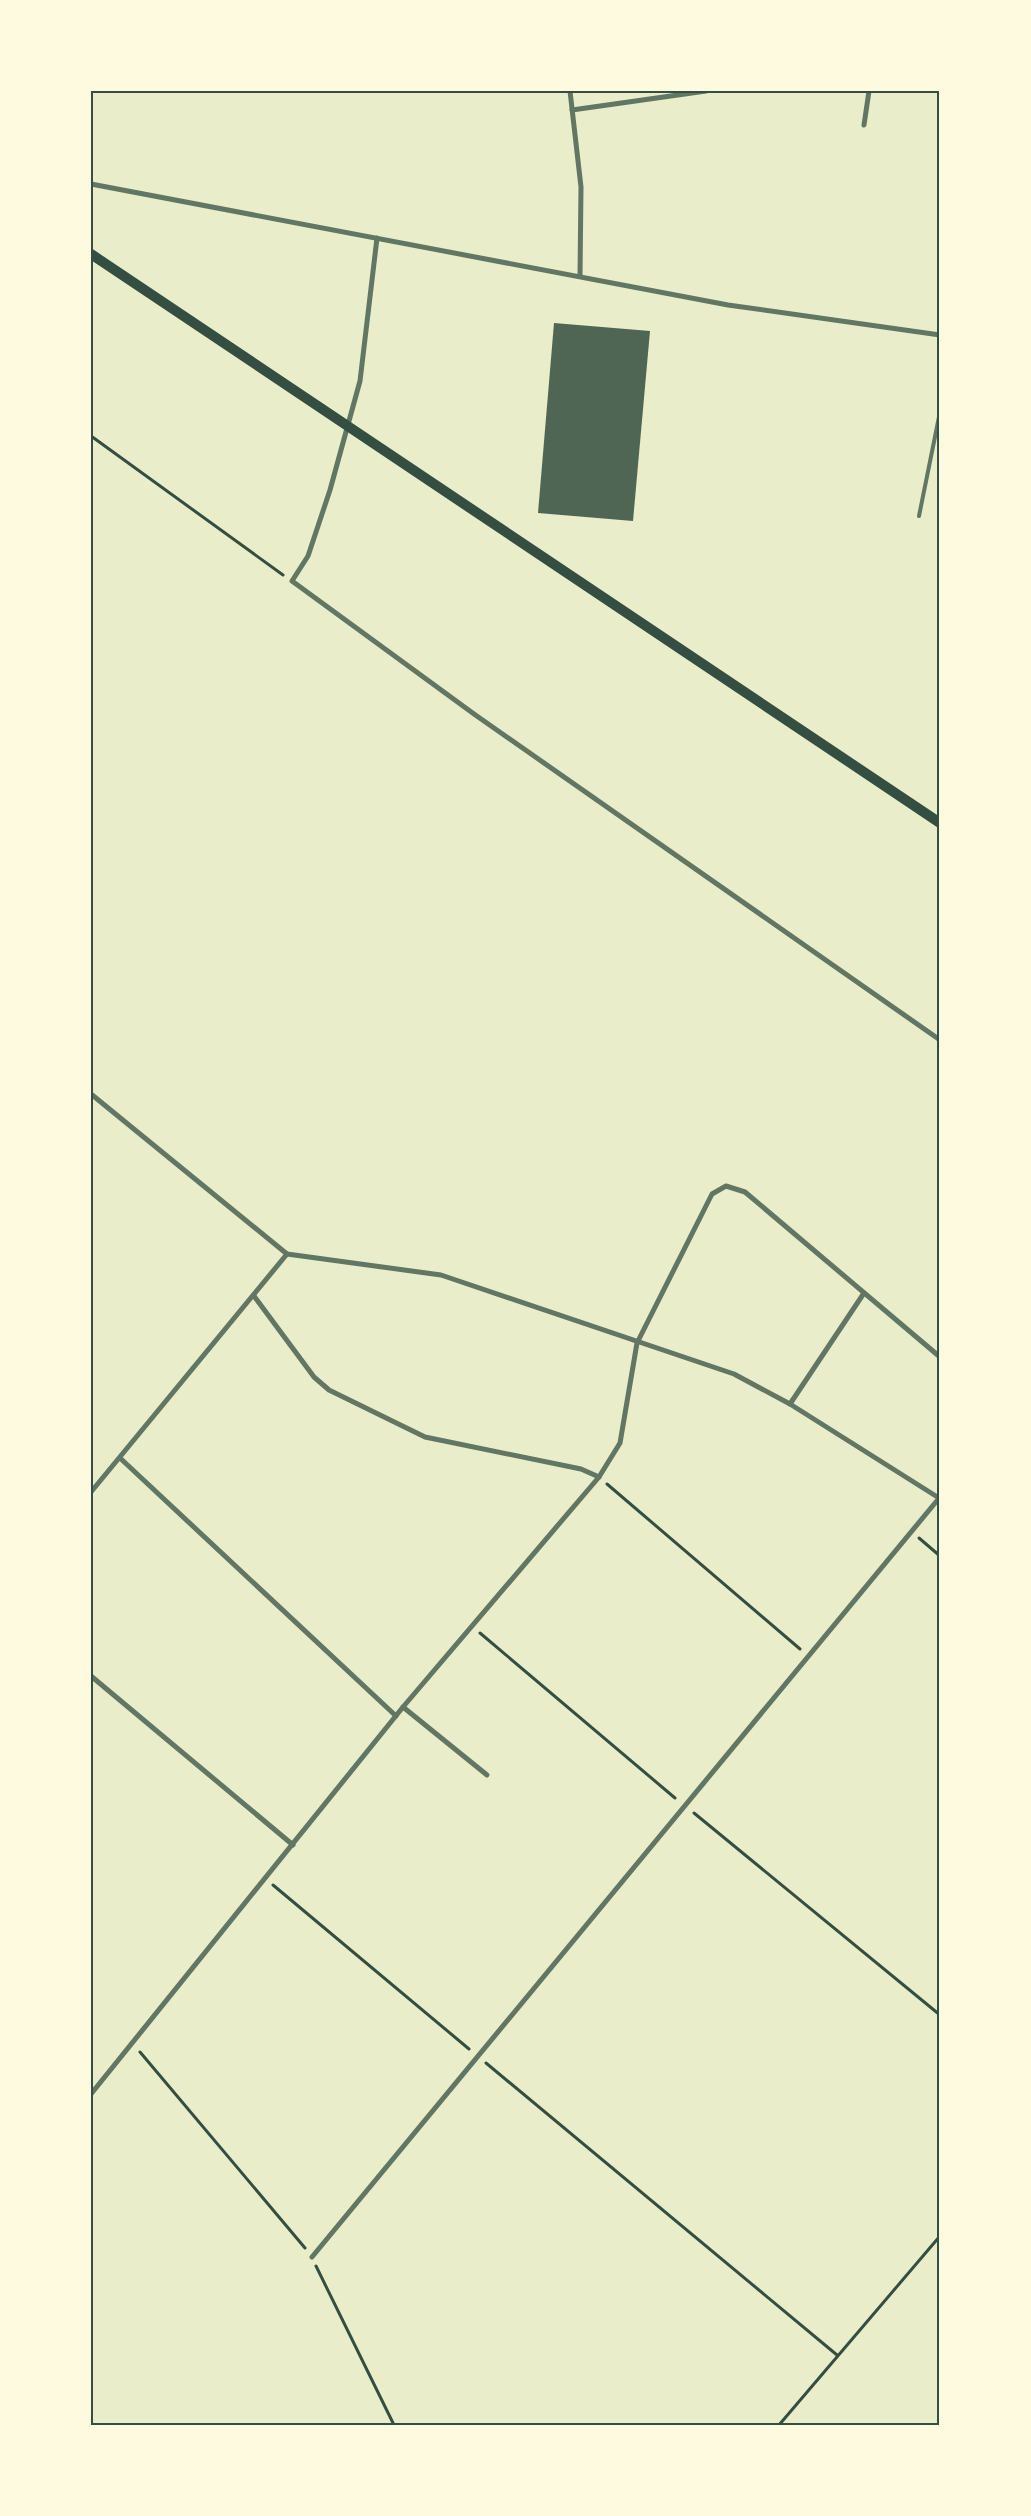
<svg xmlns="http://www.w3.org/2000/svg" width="1031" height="2516" font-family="'Nunito Sans',sans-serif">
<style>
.building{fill:#4f6655}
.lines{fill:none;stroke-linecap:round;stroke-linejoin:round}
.path{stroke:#344e41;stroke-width:3}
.service{stroke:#617663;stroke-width:4}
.minor{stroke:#617663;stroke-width:5}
.secondary{stroke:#344e41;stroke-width:10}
.neatline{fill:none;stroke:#344e41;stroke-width:2}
</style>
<rect width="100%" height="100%" fill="#e9edc9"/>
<polygon class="building" points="554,323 650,331 633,521 538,513"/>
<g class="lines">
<g class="path">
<polyline points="91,436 283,575"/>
<polyline points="607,1484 800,1649"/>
<polyline points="919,1538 940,1556"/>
<polyline points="480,1633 675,1798"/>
<polyline points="694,1813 940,2015"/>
<polyline points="273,1885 469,2049"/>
<polyline points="140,2052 305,2248"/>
<polyline points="486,2063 837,2355"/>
<polyline points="316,2266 394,2425"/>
<polyline points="779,2425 940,2236"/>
</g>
<polyline class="service" points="919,516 940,412"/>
<g class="minor">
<polyline points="570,91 581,187 580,276"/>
<polyline points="572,110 706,91"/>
<polyline points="864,125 869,91"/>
<polyline points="91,184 728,305 940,335"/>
<polyline points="377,238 360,381 330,490 308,556 292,581 474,714 940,1040"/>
<polyline points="91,1094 287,1254 441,1275 734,1374 790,1404 939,1498"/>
<polyline points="254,1296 314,1377 329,1390 425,1437 581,1469 599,1477"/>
<polyline points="790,1404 864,1293"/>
<polyline points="120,1458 396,1716"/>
<polyline points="91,1492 287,1254"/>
<polyline points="91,1676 293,1845"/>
<polyline points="403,1707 487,1775"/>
<polyline points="91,2094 403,1707 599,1477 620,1443 637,1343 712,1194 726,1186 745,1192 940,1357"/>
<polyline points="312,2257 940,1497"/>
</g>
<polyline class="secondary" points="91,254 940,823"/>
</g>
<rect width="1031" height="2516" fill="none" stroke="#fefae0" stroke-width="185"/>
<rect x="92" y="92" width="846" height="2332" class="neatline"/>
</svg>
